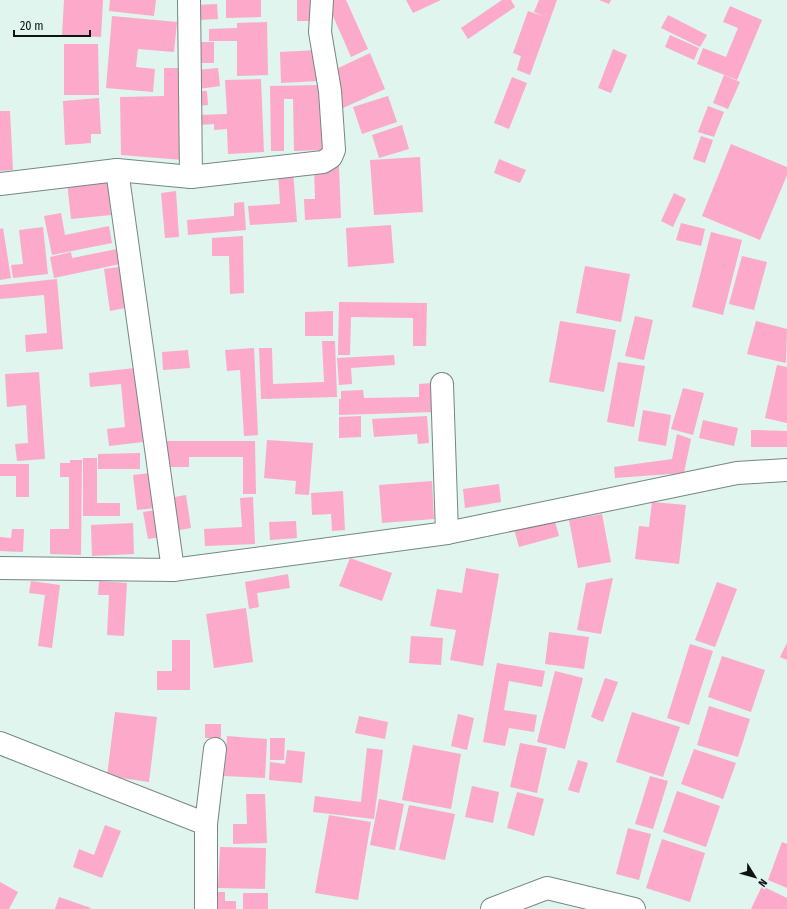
<svg xmlns="http://www.w3.org/2000/svg" width="787" height="909" font-family="'Fira Sans Condensed',sans-serif">
<style>
.building{fill:#fda9c9}
.lines{fill:none;stroke-linecap:round;stroke-linejoin:round}
.minor-casing{stroke:#748881;stroke-width:24}
.minor{stroke:#fff;stroke-width:22}
</style>
<rect width="100%" height="100%" fill="#dff5ed"/>
<g class="building">
<polygon points="64,0 103,0 101,37 62,35"/>
<polygon points="110,0 156,0 154,16 109,11"/>
<polygon points="226,0 261,0 261,17 226,18"/>
<polygon points="297,0 312,0 311,21 297,21"/>
<polygon points="326,0 346,0 368,49 351,57"/>
<polygon points="406,0 441,0 413,13"/>
<polygon points="502,0 511,0 515,7 468,39 461,28"/>
<polygon points="539,0 557,0 530,75 517,70 521,56 513,53 528,11 545,17 534,12"/>
<polygon points="599,0 611,0 609,4"/>
<polygon points="217,4 218,19 196,20 196,5"/>
<polygon points="730,6 762,20 737,80 697,64 703,48 726,57 738,28 723,22"/>
<polygon points="668,15 707,35 700,47 661,28"/>
<polygon points="112,16 177,22 174,52 138,49 136,67 155,69 153,92 106,88"/>
<polygon points="267,22 268,75 237,76 237,41 209,41 209,29 237,28 237,23"/>
<polygon points="670,35 699,48 694,60 665,47"/>
<rect x="197" y="42" width="17" height="21"/>
<polygon points="64,44 98,44 99,95 64,95"/>
<polygon points="613,49 627,55 611,93 598,88"/>
<polygon points="317,50 318,81 281,83 280,52"/>
<polygon points="370,53 385,89 343,108 332,71"/>
<polygon points="164,68 183,68 183,160 121,155 120,97 164,96"/>
<polygon points="218,68 220,86 198,89 196,70"/>
<polygon points="724,75 740,82 728,109 713,103"/>
<polygon points="512,77 527,83 509,129 494,123"/>
<polygon points="261,79 264,152 228,154 227,129 214,130 214,124 199,125 198,115 227,114 225,80"/>
<polygon points="321,85 322,150 294,151 293,99 284,99 284,151 271,151 270,86"/>
<polygon points="197,91 207,91 208,105 198,106"/>
<polygon points="388,96 397,122 362,134 353,107"/>
<polygon points="99,98 101,134 91,134 91,143 65,145 63,101"/>
<polygon points="708,106 724,112 714,137 698,132"/>
<polygon points="0,111 10,111 13,170 0,171"/>
<polygon points="402,125 409,149 379,158 372,135"/>
<polygon points="701,136 713,140 705,163 693,159"/>
<polygon points="731,144 787,167 787,175 760,240 702,216"/>
<polygon points="420,157 423,212 374,215 370,160"/>
<polygon points="499,159 526,170 520,183 494,173"/>
<polygon points="339,166 341,218 305,220 304,199 315,199 314,167"/>
<polygon points="293,171 297,222 250,225 248,206 280,204 278,172"/>
<polygon points="107,177 111,215 71,219 67,182"/>
<polygon points="176,191 179,237 165,238 161,193"/>
<polygon points="674,193 686,199 673,227 661,221"/>
<polygon points="244,202 246,230 188,235 187,220 234,216 234,203"/>
<polygon points="61,213 65,235 109,226 112,243 52,255 44,216"/>
<polygon points="681,223 705,229 701,246 676,240"/>
<polygon points="391,225 394,263 348,267 346,228"/>
<polygon points="43,227 48,274 13,278 11,265 23,264 19,230"/>
<polygon points="3,228 11,278 0,280 0,229"/>
<polygon points="711,232 742,240 723,315 692,307"/>
<polygon points="243,236 244,293 230,294 229,256 212,256 212,238"/>
<polygon points="117,249 120,264 54,278 50,257 71,252 72,258"/>
<polygon points="742,256 767,262 754,310 729,304"/>
<polygon points="585,266 630,274 621,322 576,313"/>
<polygon points="119,267 125,308 110,311 104,269"/>
<polygon points="57,279 63,349 26,352 25,335 47,333 44,295 0,299 0,285"/>
<polygon points="339,302 427,303 426,346 413,346 413,318 351,317 350,355 338,355"/>
<polygon points="333,311 333,336 305,336 305,312"/>
<polygon points="635,316 653,320 644,360 625,356"/>
<polygon points="560,321 616,330 604,392 549,382"/>
<polygon points="756,321 787,329 786,363 747,354"/>
<polygon points="322,341 335,341 337,397 261,399 259,348 272,348 273,384 324,382"/>
<polygon points="254,348 258,435 244,436 240,370 227,371 225,350"/>
<polygon points="188,350 190,368 163,370 162,352"/>
<polygon points="394,355 395,365 351,368 352,384 339,385 337,358"/>
<polygon points="618,362 645,366 634,427 607,422"/>
<polygon points="777,365 787,367 787,423 765,418"/>
<polygon points="135,368 143,442 109,446 107,429 125,427 121,384 90,387 89,373"/>
<polygon points="39,372 45,459 17,461 15,444 28,443 26,405 7,407 5,374"/>
<polygon points="432,383 433,412 339,415 339,399 341,399 341,391 363,390 364,398 419,397 419,384"/>
<polygon points="683,388 704,393 693,435 671,429"/>
<polygon points="643,410 671,415 666,446 638,441"/>
<polygon points="361,416 361,437 339,438 339,417"/>
<polygon points="427,416 429,443 418,444 417,434 374,437 372,419"/>
<polygon points="703,420 738,428 734,446 699,438"/>
<polygon points="751,430 787,431 787,447 751,447"/>
<polygon points="677,434 691,439 684,473 615,478 614,467 672,459"/>
<polygon points="267,440 313,443 309,495 295,494 296,481 264,478"/>
<polygon points="162,441 255,441 256,494 243,494 243,457 189,457 189,467 162,467"/>
<polygon points="140,453 140,469 98,469 98,454"/>
<polygon points="83,458 97,458 97,503 120,503 120,516 83,516"/>
<polygon points="70,460 82,460 81,555 50,554 50,529 69,529 69,477 60,477 60,463 70,463"/>
<polygon points="0,464 29,464 29,497 16,497 16,476 0,476"/>
<polygon points="151,473 155,508 137,510 133,475"/>
<polygon points="432,481 434,519 382,523 379,485"/>
<polygon points="499,484 501,502 465,508 463,489"/>
<polygon points="343,491 345,530 332,531 331,514 312,515 311,493"/>
<polygon points="186,495 191,528 174,531 168,498"/>
<polygon points="253,497 255,544 205,546 204,529 242,527 240,498"/>
<polygon points="652,502 686,505 679,564 635,559 639,526 649,527"/>
<polygon points="156,510 161,537 148,539 143,512"/>
<polygon points="602,514 611,562 578,568 569,520"/>
<polygon points="554,518 559,536 519,547 514,529"/>
<polygon points="296,521 297,538 270,540 269,522"/>
<polygon points="133,523 134,554 92,556 91,525"/>
<polygon points="12,529 24,529 23,552 0,551 0,537 11,538"/>
<polygon points="350,558 392,573 382,601 339,586"/>
<polygon points="466,568 499,574 483,666 450,660 456,630 430,626 437,589 462,593"/>
<polygon points="288,574 290,588 257,593 259,607 249,609 245,582"/>
<polygon points="613,578 601,634 577,630 586,583"/>
<polygon points="31,581 60,585 52,648 38,646 45,595 29,593"/>
<polygon points="99,581 127,583 124,636 107,635 109,595 98,595"/>
<polygon points="717,582 737,589 715,647 695,640"/>
<polygon points="246,608 253,662 214,668 206,614"/>
<polygon points="549,632 589,637 584,669 545,664"/>
<polygon points="411,636 443,638 441,665 409,663"/>
<polygon points="172,640 190,640 190,690 157,690 157,671 172,671"/>
<polygon points="787,643 787,660 780,657"/>
<polygon points="690,644 713,651 689,725 667,718"/>
<polygon points="722,656 765,670 751,712 708,697"/>
<polygon points="497,663 545,671 542,687 509,681 504,710 537,715 534,732 509,728 505,746 483,742"/>
<polygon points="555,671 583,678 565,749 537,742"/>
<polygon points="605,678 618,682 603,722 591,717"/>
<polygon points="709,706 750,719 738,757 697,745"/>
<polygon points="115,712 157,717 149,782 107,776"/>
<polygon points="632,712 680,727 663,777 616,762"/>
<polygon points="458,714 474,718 467,750 451,746"/>
<polygon points="359,716 388,722 385,739 355,733"/>
<rect x="205" y="724" width="16" height="14"/>
<polygon points="227,736 267,739 265,778 224,776"/>
<polygon points="270,738 285,738 284,760 270,760"/>
<polygon points="520,743 547,748 537,793 510,787"/>
<polygon points="413,745 461,754 451,809 402,800"/>
<polygon points="367,748 383,750 374,819 313,812 315,796 361,802"/>
<polygon points="694,749 736,763 723,799 681,784"/>
<polygon points="287,750 305,752 302,783 269,780 270,762 285,764"/>
<polygon points="578,760 588,763 579,793 568,790"/>
<polygon points="650,776 668,781 653,829 635,824"/>
<polygon points="472,786 499,792 493,823 465,817"/>
<polygon points="677,791 720,806 706,847 663,832"/>
<polygon points="517,792 544,799 534,836 507,828"/>
<polygon points="246,794 265,794 267,843 233,844 233,824 247,824"/>
<polygon points="379,799 404,804 395,850 370,845"/>
<polygon points="409,805 455,814 445,860 399,850"/>
<polygon points="329,815 371,822 358,900 315,893"/>
<polygon points="105,825 121,831 102,878 73,867 79,849 94,855"/>
<polygon points="628,828 651,834 639,880 616,874"/>
<polygon points="662,839 705,853 690,902 646,888"/>
<polygon points="782,842 787,844 787,888 768,880"/>
<polygon points="220,847 266,848 265,889 218,888"/>
<polygon points="0,882 18,892 9,909 0,909"/>
<polygon points="762,886 787,898 787,909 751,909"/>
<polygon points="215,892 225,892 225,901 236,901 236,909 214,909"/>
<rect x="243" y="893" width="25" height="16"/>
<polygon points="59,897 91,908 90,909 55,909"/>
</g>
<g class="lines">
<defs>
<g id="minor">
<polyline points="189,0 191,177"/>
<polyline points="117,170 173,570"/>
<polyline points="0,184 117,170 191,177 323,162 331,157 334,150 330,91 320,32 322,0"/>
<polyline points="442,384 447,533"/>
<polyline points="0,568 173,570 447,533 737,473 787,470"/>
<polyline points="0,743 206,824"/>
<polyline points="206,909 206,824 215,749"/>
<polyline points="492,909 547,888 634,909"/>
</g>
</defs>
<use href="#minor" class="minor-casing"/>
<use href="#minor" class="minor"/>
</g>
<g transform="translate(755 877) rotate(127)" stroke="#dff5ed" stroke-width="3" paint-order="stroke">
<path d="M0-3L7 15L0 10L-7 15Z" fill="#0d1412"/>
<text y="-6" font-size="11" font-weight="bold" text-anchor="middle" fill="#0d1412">N</text>
</g>
<path d="M14 30v6h76v-6" fill="none" stroke="#0d1412" stroke-width="2"/>
<text x="20" y="30" font-size="12" fill="#0d1412" stroke="#dff5ed" stroke-width="3" paint-order="stroke">20 m</text>
</svg>
